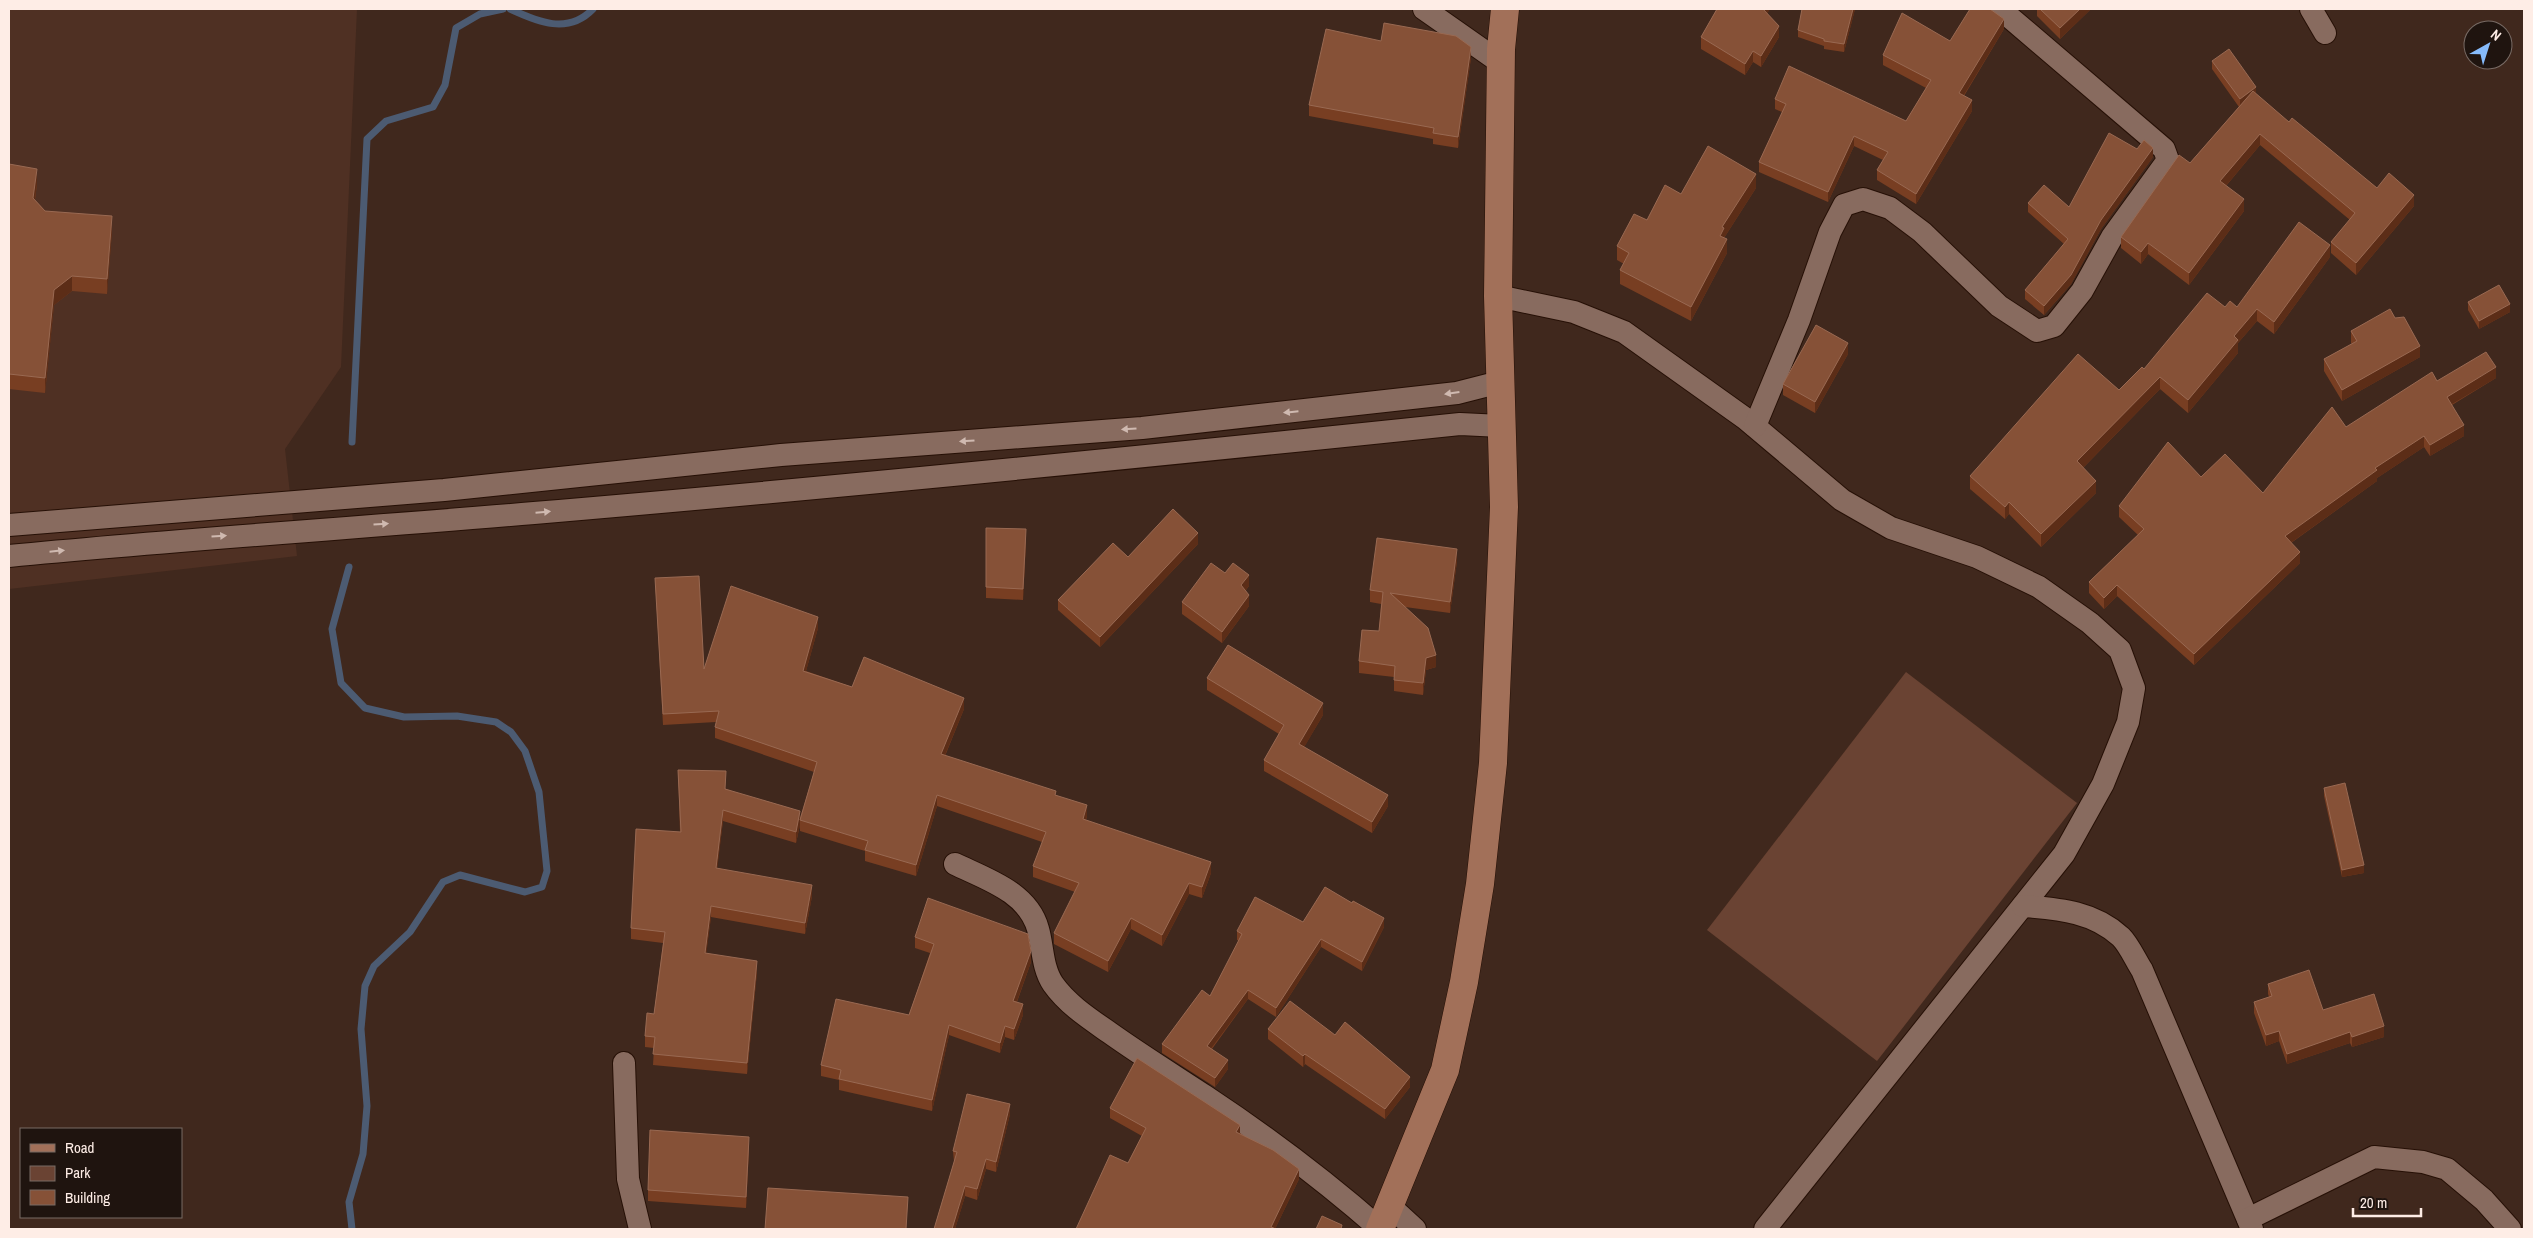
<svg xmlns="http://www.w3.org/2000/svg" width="2533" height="1238" font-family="'Archivo Narrow',sans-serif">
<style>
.built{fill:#4f3023}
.green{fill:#6a4333}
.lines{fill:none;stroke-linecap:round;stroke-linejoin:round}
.stream{stroke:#4c5b72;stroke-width:7}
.minor-casing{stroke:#261006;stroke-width:24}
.secondary-casing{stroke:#261006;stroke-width:29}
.minor{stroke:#886b5f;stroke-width:22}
.secondary{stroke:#a27059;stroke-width:28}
.wall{fill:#783e22}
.shaded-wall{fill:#5c2d17}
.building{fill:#865137;stroke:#996952}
.oneway{fill:#cfb9b0}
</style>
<rect width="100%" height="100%" fill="#40281d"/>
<polygon class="built" points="9,9 357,9 341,367 285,449 297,556 9,589"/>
<polygon class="green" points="1906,672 2077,803 1877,1061 1707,930"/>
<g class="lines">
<g class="stream">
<path d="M510,9C538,22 568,35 593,9"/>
<polyline points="352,442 367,139 386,121 433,107 445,85 456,28 480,14 503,9"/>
<polyline points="349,567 332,629 341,683 365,708 404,717 457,716 496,722 511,732 525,751 539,792 547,871 542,887 525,892 460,875 443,882 410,932 374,966 365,986 361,1029 367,1106 363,1154 349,1202 352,1229"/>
</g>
<defs>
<g id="minor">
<polyline points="1424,9 1501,63"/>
<polyline points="2311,9 2325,33"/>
<polyline points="1498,296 1574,312 1624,332 1746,419 1842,500 1891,528 1977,557 2039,587 2090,623 2120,650 2134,688 2128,722 2103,784 2064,854 1765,1229"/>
<polyline points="1755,426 1799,320 1830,232 1844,205 1863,199 1890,208 1922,232 1999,306 2037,331 2054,326 2082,291 2112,237 2168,160 2164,149 2000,9"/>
<polyline points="9,525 444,490 781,455 1142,428 1457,393 1500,382"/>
<path d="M9,556C184,539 359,528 534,513C843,487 1152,456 1460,424L1501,426"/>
<path d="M955,864C986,879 1028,892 1038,929C1043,946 1042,968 1053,984C1068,1005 1090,1019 1110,1033C1141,1055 1173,1075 1205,1096C1267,1137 1324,1180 1380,1229"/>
<path d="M2023,906C2058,909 2093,911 2121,937C2129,945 2135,959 2142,970L2252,1229"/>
<polyline points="624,1063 628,1179 640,1229"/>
<polyline points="1390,1206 1415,1229"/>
<polyline points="2248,1219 2374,1157 2423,1162 2447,1169 2484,1200 2510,1229"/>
</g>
<polyline id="secondary" points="1380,1229 1445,1070 1464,982 1480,884 1493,763 1504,507 1498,296 1501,49 1505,9"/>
</defs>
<use href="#minor" class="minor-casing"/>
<use href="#secondary" class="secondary-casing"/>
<use href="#minor" class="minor"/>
<use href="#secondary" class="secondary"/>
</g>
<g class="wall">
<polygon points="1717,9 1770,9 1767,13 1779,37 1761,67 1753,62 1745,75 1701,49 1701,37"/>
<polygon points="1802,9 1855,9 1844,52 1824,49 1824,46 1798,37 1798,30"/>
<polygon points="2037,9 2091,9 2060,39 2037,16"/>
<polygon points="2004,29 1964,96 1972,111 1916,204 1877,180 1877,170 1883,160 1854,146 1828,202 1759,172 1759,162 1782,112 1775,109 1775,99 1906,121 1926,88 1883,65 1883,55"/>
<polygon points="1381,41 1471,58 1458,148 1433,144 1433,139 1309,116 1309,105"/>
<polygon points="2212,61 2256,94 2289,122 2377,188 2414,206 2356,275 2331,253 2331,242 2350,220 2260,145 2226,186 2244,211 2189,285 2148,254 2141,264 2121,248 2121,237 2190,163 2239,107 2212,69"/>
<polygon points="2153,157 2101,229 2071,284 2044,315 2025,299 2025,290 2064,244 2028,212 2028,203 2069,207"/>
<polygon points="9,164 37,184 35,200 45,211 112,231 107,294 72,291 54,305 45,393 9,389"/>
<polygon points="1756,188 1724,238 1727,253 1691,321 1620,284 1620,270 1624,264 1617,260 1617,246 1647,220 1681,194"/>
<polygon points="2330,257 2274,334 2257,321 2238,343 2238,353 2188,413 2160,389 2083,468 2096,493 2041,547 2009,514 2005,519 1970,489 1970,476 2119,390 2144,369 2225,307 2237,307"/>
<polygon points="2468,302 2510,312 2479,329 2468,310"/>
<polygon points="2395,318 2420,357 2342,401 2324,371 2324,359 2352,344 2351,343 2351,331"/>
<polygon points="1848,354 1815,413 1783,395 1783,384"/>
<polygon points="2496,378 2452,405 2464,436 2430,456 2424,447 2377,478 2377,481 2291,543 2300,563 2194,665 2117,596 2104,609 2089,593 2089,582 2138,535 2119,517 2119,506 2201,477 2263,493 2346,427 2437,381"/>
<polygon points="986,528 1026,541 1023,600 986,598"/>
<polygon points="1198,544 1100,647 1058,610 1058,600 1128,557"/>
<polygon points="1457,561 1450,613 1405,607 1436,667 1426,670 1423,695 1394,691 1394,677 1359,673 1359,661 1379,631 1381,604 1370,602 1370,590"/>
<polygon points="1225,573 1249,586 1246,590 1249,606 1222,643 1182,614 1182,602"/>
<polygon points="655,578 704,669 818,628 806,671 852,687 964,709 945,756 1056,795 1087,816 1086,820 1211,873 1202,898 1189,894 1162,946 1131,929 1108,972 1054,944 1054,933 1075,892 1033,877 1033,866 1042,842 937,806 916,876 865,861 865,851 800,831 800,825 796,843 723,821 717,868 812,896 805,934 711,917 706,953 757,972 747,1074 653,1065 654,1048 645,1047 645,1036 654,1014 663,943 631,939 631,928 680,832 678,770 800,818 814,772 715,738 715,727 716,722 663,725"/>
<polygon points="1207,678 1323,715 1304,747 1388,806 1372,833 1264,771 1264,760 1279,734 1207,690"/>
<polygon points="2324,788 2364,873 2342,877 2324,796"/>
<polygon points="1303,922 1384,927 1362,971 1321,947 1276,1017 1248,999 1212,1049 1228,1069 1215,1087 1162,1053 1162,1044 1210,996 1239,941 1237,940 1237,931"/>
<polygon points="915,937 1031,962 1017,1002 1023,1015 1014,1040 1005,1037 1000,1053 949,1035 932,1111 839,1090 839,1080 821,1076 821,1065 909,1015 930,953 915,948"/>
<polygon points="2268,984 2323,1010 2384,1037 2352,1047 2350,1043 2287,1064 2279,1041 2266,1046 2254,1013 2254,1002 2269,997 2268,994"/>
<polygon points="1268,1029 1335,1035 1410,1087 1385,1119 1305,1064 1303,1067 1268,1039"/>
<polygon points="1110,1108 1240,1133 1299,1179 1275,1229 1128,1163 1142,1136 1110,1118"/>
<polygon points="1010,1114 996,1172 986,1169 977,1200 965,1196 955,1229 934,1229 954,1162 953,1151"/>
<polygon points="749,1148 746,1208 648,1201 648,1190"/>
</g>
<g class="shaded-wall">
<polygon points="1763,9 1770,9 1763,20"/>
<polygon points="1853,9 1855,9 1844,52 1844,44"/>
<polygon points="2080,9 2091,9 2060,39 2060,28"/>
<polygon points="2004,19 2004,29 1959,103 1959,93"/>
<polygon points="1779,26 1779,37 1761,67 1761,56"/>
<polygon points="1471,47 1471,58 1458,148 1458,137"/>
<polygon points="1753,51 1753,62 1745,75 1745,64"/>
<polygon points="2256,87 2256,95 2240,107 2240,99"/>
<polygon points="1972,100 1972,111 1916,204 1916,194"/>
<polygon points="2260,134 2260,145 2220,193 2220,181"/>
<polygon points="1854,136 1854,146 1828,202 1828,192"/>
<polygon points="2153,148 2153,157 2101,229 2071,284 2044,315 2044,306 2101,220"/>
<polygon points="37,169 37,184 33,213 33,198"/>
<polygon points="1756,174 1756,188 1724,238 1720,236 1722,227"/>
<polygon points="2414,195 2414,206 2356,275 2356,263"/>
<polygon points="2244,199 2244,211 2189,285 2189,273"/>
<polygon points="112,216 112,231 107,294 107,279"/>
<polygon points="1727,239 1727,253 1691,321 1691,307"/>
<polygon points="2148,243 2148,254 2141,264 2141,252"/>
<polygon points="2330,245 2330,257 2274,334 2274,322"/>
<polygon points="72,276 72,291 54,305 45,393 45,378 54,290"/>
<polygon points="2510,304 2510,312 2479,329 2479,321"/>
<polygon points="2257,309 2257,321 2238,343 2238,353 2188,413 2188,400 2234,336"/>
<polygon points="1848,343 1848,354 1815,413 1815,402"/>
<polygon points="2420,346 2420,357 2342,401 2342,390"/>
<polygon points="2496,367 2496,378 2447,407 2447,397"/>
<polygon points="2160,377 2160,389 2077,474 2077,461"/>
<polygon points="2464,425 2464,436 2430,456 2430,445"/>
<polygon points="2424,436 2424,447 2377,478 2377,481 2285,547 2285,536 2375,468"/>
<polygon points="2096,481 2096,493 2041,547 2041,534"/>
<polygon points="2009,502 2009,514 2005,519 2005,507"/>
<polygon points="1026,529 1026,541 1023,600 1023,589"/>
<polygon points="1198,533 1198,544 1100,647 1100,637"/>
<polygon points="1457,549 1457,561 1450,613 1450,602"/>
<polygon points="2300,552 2300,563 2194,665 2194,654"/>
<polygon points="1249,575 1249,586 1241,596 1241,585"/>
<polygon points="2117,585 2117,596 2104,609 2104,598"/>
<polygon points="1249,595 1249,606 1222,643 1222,632"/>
<polygon points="818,617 818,628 803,682 803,671"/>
<polygon points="1436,655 1436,667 1426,670 1423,695 1423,683 1426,658"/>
<polygon points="964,698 964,709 941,765 941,754"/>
<polygon points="1323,703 1323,715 1299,756 1299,744"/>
<polygon points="937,795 937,806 916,876 916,865"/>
<polygon points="1388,795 1388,806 1372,833 1372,822"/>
<polygon points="1087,805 1087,816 1083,830 1083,819"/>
<polygon points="723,810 723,821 716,879 716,868"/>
<polygon points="800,811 800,825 796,843 796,832"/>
<polygon points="1211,862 1211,873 1202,898 1202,887"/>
<polygon points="2364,865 2364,873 2342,877 2342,870"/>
<polygon points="1189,883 1189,894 1162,946 1162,935"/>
<polygon points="812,885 812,896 805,934 805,923"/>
<polygon points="711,906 711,917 705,964 705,953"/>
<polygon points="1131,918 1131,929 1108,972 1108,961"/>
<polygon points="1384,918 1384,927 1362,971 1362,962"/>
<polygon points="1321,939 1321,947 1276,1017 1276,1008"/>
<polygon points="1031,951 1031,962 1013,1012 1013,1001"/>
<polygon points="757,961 757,972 747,1074 747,1063"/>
<polygon points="1248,990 1248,999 1207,1054 1207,1046"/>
<polygon points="1023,1004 1023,1015 1014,1040 1014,1029"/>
<polygon points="949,1025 949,1035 932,1111 932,1100"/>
<polygon points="1005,1026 1005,1037 1000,1053 1000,1043"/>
<polygon points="2384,1026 2384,1037 2352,1047 2352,1037"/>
<polygon points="2279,1031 2279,1041 2266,1046 2266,1035"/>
<polygon points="2350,1032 2350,1043 2287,1064 2287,1054"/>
<polygon points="1305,1054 1305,1064 1303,1067 1303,1056"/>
<polygon points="1228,1060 1228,1069 1215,1087 1215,1078"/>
<polygon points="1410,1077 1410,1087 1385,1119 1385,1109"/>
<polygon points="1010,1104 1010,1114 996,1172 996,1162"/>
<polygon points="1240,1125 1240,1136 1236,1132"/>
<polygon points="749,1137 749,1148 746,1208 746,1197"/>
<polygon points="986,1159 986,1169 977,1200 977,1189"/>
<polygon points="1299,1169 1299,1179 1275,1229 1271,1227"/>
<polygon points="965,1186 965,1196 955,1229 952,1229"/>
</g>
<g class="building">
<polygon points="1717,9 1763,9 1779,26 1761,56 1753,51 1745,64 1701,37"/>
<polygon points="1802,9 1853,9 1844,44 1824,41 1824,39 1798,30"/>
<polygon points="1970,9 1990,9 2004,19 1959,93 1972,100 1916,194 1877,170 1888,152 1854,136 1828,192 1759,162 1786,104 1775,99 1789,66 1906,121 1931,80 1883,55 1902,13 1950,41"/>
<polygon points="2040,9 2080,9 2060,28"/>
<polygon points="1384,23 1456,36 1471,47 1458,137 1433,133 1434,128 1309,105 1326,29 1381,41"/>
<polygon points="2229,49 2256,87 2240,99 2212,61"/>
<polygon points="2253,91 2289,122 2292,118 2377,188 2389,173 2414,195 2356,263 2331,242 2355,213 2260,134 2220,181 2244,199 2189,273 2148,243 2141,252 2121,237 2179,155 2190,163"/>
<polygon points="2109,133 2137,149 2144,140 2153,148 2101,220 2071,275 2044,306 2025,290 2068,239 2028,203 2044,185 2069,207"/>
<polygon points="1708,146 1756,174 1722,227 1724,228 1720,236 1727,239 1691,307 1620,270 1629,253 1617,246 1634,214 1647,220 1665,185 1681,194"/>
<polygon points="9,164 37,169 33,198 45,211 112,216 107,279 72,276 54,290 45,378 9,374"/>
<polygon points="2299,222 2330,245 2274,322 2257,309 2234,336 2238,340 2188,400 2160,377 2077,461 2096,481 2041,534 2009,502 2005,507 1970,476 2078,354 2119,390 2142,367 2144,369 2207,293 2225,307 2230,301 2237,307"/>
<polygon points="2499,285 2510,304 2479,321 2468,302"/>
<polygon points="2390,309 2395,318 2404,317 2420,346 2342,390 2324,359 2357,341 2351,331"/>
<polygon points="1816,325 1848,343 1815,402 1783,384"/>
<polygon points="2486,352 2496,367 2447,397 2464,425 2430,445 2424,436 2375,468 2377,470 2285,536 2300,552 2194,654 2117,585 2104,598 2089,582 2144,529 2119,506 2168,442 2201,477 2225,454 2263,493 2332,407 2346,427 2432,372 2437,381"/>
<polygon points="1173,509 1198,533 1100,637 1058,600 1113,543 1128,557"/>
<polygon points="986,528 1026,529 1023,589 986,587"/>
<polygon points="1377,538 1457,549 1450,602 1390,593 1428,628 1436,655 1426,658 1423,683 1394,680 1395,666 1359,661 1362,630 1379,631 1383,592 1370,590"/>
<polygon points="1211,563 1225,573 1233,563 1249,575 1241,585 1249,595 1222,632 1182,602"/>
<polygon points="699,576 704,669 731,586 818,617 803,671 852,687 864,657 964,698 941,754 1056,791 1055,795 1087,805 1083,819 1211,862 1202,887 1189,883 1162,935 1131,918 1108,961 1054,933 1079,883 1033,866 1046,832 937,795 916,865 865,850 868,841 800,820 817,762 715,727 719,711 663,714 655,578"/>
<polygon points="1228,645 1323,703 1299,744 1388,795 1372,822 1264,760 1284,725 1207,678"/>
<polygon points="678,770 726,771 725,789 800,811 796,832 723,810 716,868 812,885 805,923 711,906 705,953 757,961 747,1063 653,1054 655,1037 645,1036 647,1013 654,1014 665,932 631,928 636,829 681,832"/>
<polygon points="2345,783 2364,865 2342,870 2324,788"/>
<polygon points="1325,887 1352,903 1353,901 1384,918 1362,962 1321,939 1276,1008 1248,990 1207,1046 1228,1060 1215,1078 1162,1044 1202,990 1210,996 1242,934 1237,931 1255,897 1303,922"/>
<polygon points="928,898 1028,934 1031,951 1013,1001 1023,1004 1014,1029 1005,1026 1000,1043 949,1025 932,1100 839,1079 841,1070 821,1065 836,999 909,1015 934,944 915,937"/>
<polygon points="2309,970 2323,1010 2374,994 2384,1026 2352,1037 2350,1032 2287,1054 2279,1031 2266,1035 2254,1002 2272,996 2268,984"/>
<polygon points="1290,1001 1335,1035 1345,1022 1410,1077 1385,1109 1305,1054 1303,1056 1268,1029"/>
<polygon points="1137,1058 1240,1125 1236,1132 1273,1150 1299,1169 1271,1227 1276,1229 1076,1229 1110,1155 1128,1163 1146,1128 1110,1108"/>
<polygon points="967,1094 1010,1104 996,1162 986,1159 977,1189 965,1186 952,1229 934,1229 957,1152 953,1151"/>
<polygon points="650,1130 749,1137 746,1197 648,1190"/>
<polygon points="768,1188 908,1197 906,1229 765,1229"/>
<polygon points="1322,1216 1342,1225 1341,1229 1316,1229"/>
</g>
<defs><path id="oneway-solid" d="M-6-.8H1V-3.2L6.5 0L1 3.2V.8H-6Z" transform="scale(1.25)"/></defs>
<g class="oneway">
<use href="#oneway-solid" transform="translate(1452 393) rotate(172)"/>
<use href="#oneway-solid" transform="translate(1291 412) rotate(174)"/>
<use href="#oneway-solid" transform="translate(1129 429) rotate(176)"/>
<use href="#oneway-solid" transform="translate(967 441) rotate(176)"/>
<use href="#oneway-solid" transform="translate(543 512) rotate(-5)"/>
<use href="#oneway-solid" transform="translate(381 524) rotate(-4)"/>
<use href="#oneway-solid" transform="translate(219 536) rotate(-4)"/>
<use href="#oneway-solid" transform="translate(57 551) rotate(-6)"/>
</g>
<rect width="2533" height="1238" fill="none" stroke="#feede6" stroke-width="20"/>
<rect x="20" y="1128" width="162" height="90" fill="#1f140f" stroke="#786b65"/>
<rect x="30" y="1144" width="25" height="8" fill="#a27059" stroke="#786b65"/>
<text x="65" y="1153" font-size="15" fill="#feede6">Road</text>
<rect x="30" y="1166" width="25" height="15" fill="#6a4333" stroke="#786b65"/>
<text x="65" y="1178" font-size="15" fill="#feede6">Park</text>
<rect x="30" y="1190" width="25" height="15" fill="#865137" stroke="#786b65"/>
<text x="65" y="1203" font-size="15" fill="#feede6">Building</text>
<g transform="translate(2488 45) rotate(39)"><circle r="24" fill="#1f140f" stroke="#786b65"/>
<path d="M0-4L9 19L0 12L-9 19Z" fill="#86bbfb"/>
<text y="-8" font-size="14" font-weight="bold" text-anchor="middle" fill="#feede6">N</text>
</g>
<path d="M2353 1208v8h68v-8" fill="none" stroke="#feede6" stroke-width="2.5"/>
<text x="2360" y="1208" font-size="15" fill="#feede6" stroke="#1f140f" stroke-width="4" paint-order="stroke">20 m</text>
</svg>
